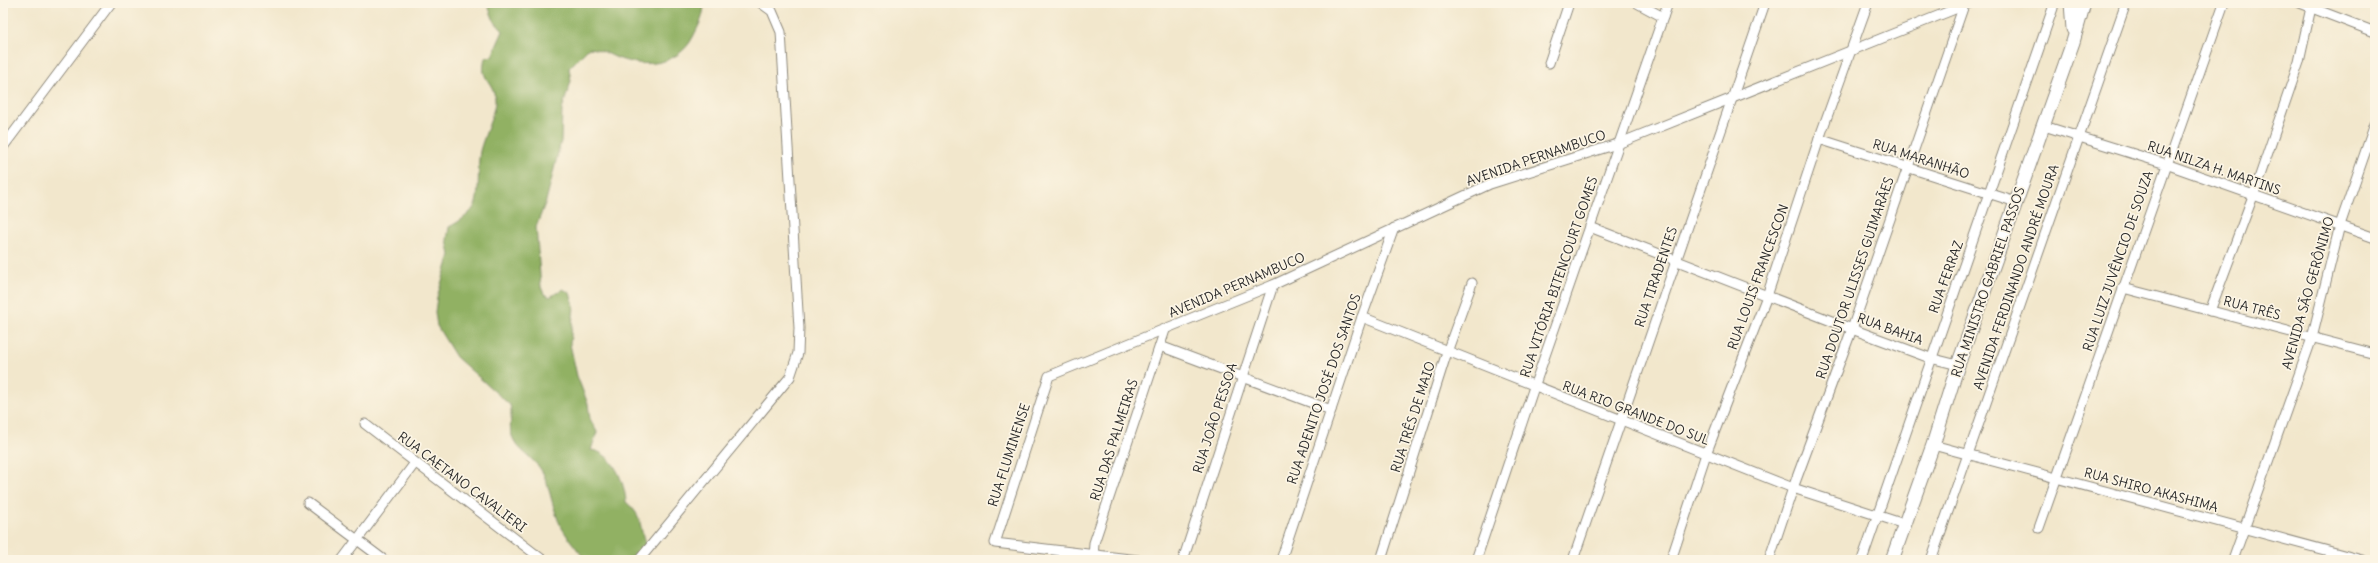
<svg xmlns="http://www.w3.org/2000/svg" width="2378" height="563" font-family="Delius,sans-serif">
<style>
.forest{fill:#91b164;stroke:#5e6e48}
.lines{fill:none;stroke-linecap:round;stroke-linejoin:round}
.minor-casing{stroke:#8e897c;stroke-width:11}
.secondary-casing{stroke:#8e897c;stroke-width:15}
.minor{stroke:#fff;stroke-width:9}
.secondary{stroke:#fff;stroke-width:13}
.labels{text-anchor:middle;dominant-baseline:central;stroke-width:3.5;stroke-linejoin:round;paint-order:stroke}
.street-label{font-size:13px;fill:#2b2b2b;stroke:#fcf5e5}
</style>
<rect width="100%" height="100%" fill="#fcf5e5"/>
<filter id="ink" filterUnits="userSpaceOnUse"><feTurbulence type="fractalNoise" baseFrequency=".025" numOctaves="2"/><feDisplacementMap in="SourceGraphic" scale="8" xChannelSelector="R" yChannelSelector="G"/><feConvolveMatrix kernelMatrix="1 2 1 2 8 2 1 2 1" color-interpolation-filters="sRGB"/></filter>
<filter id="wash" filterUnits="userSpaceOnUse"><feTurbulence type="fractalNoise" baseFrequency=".012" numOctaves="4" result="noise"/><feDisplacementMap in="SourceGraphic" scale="16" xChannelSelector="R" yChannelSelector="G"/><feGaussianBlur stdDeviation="0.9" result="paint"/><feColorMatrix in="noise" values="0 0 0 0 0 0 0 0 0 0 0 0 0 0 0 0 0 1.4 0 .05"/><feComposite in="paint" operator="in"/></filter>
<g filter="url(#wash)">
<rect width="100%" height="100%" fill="#f2e7cc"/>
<path class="forest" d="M487,3H704C704,17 699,25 693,37C678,66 643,69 615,57C606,53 600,49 589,48L569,68L571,81L562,109L561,141L546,201L536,227L541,287L544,294L550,297L563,289L570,293L574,307L570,344L577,376L588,404L590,419L597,432L591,450C613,452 625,483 626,502C644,517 638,525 646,545L634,560H585C575,545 561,532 556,514C551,500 549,486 543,473C536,459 516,450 512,436C508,426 513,415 510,405L456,357L437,326L435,312L437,297L450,255L447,240L449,227C457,223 473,213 476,203C480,187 477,168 480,151C483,138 497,108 495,98C493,80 479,80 485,58L492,56L503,31L494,21Z"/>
</g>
<g filter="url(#ink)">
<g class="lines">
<defs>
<g id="minor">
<polyline points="1637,3 1663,17"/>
<polyline points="2299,3 2375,32"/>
<polyline points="1549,63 1569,3"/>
<polyline points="2044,126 2166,164 2375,238"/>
<polyline points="1819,139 2016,202"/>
<polyline points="3,147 111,3"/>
<polyline points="1590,227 1852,329 1930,358 1958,365"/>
<polyline points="2123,288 2375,354"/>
<polyline points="2210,311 2253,196 2299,62 2312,3"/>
<polyline points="1362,317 1793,488 1904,524"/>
<polyline points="1160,346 1331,410"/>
<polyline points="365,424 543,560"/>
<polyline points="1933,445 2362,560"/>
<polyline points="308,503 384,560"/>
<polyline points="2039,528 2224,3"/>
<polyline points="342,560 415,463"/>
<polyline points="639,560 790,377 798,353 799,328 781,32 772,11 761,3"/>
<polyline points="1093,560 1094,543 1165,330"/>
<polyline points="1138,560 995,543 1049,376 1273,285 1490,184 1620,143 1970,3"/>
<polyline points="1183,560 1273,285"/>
<polyline points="1281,560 1362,317 1394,228"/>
<polyline points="1381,560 1447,352 1472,283"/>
<polyline points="1476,560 1534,387 1668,3"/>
<polyline points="1573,560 1765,3"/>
<polyline points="1671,560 1706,454 1767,296 1819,139 1868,3"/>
<polyline points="1769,560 1793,488 1852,329 1964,5"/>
<polyline points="1862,560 2053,8 2052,3"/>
<polyline points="1931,560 2126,3"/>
<polyline points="2233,560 2312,338 2340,225 2375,124"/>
</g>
<g id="secondary">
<polyline points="2071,3 2073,29"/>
<polyline points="1892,560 1933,445 1958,365 2073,42 2084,3"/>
</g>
</defs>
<use href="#minor" class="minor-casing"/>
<use href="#secondary" class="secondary-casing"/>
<use href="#minor" class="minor"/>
<use href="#secondary" class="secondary"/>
</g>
</g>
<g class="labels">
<g class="street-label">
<text transform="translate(1536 158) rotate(-19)">AVENIDA PERNAMBUCO</text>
<text transform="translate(1921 159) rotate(18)">RUA MARANHÃO</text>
<text transform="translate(2214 168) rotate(19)">RUA NILZA H. MARTINS</text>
<text transform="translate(2118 261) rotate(-71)">RUA LUIZ JUVÊNCIO DE SOUZA</text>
<text transform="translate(1559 277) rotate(-71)">RUA VITÓRIA BITENCOURT GOMES</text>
<text transform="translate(1656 277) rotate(-71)">RUA TIRADENTES</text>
<text transform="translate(1758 277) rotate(-70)">RUA LOUIS FRANCESCON</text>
<text transform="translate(1946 277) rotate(-70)">RUA FERRAZ</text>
<text transform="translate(2016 277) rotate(-71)">AVENIDA FERDINANDO ANDRÉ MOURA</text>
<text transform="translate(1855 278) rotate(-71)">RUA DOUTOR ULISSES GUIMARÃES</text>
<text transform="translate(1988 282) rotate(-71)">RUA MINISTRO GABRIEL PASSOS</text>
<text transform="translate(1237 285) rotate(-23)">AVENIDA PERNAMBUCO</text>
<text transform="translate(2308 293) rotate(-74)">AVENIDA SÃO GERÔNIMO</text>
<text transform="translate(2252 308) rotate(15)">RUA TRÊS</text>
<text transform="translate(1890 329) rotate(20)">RUA BAHIA</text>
<text transform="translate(1324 389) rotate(-71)">RUA ADENITO JOSÉ DOS SANTOS</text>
<text transform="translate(1636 413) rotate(21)">RUA RIO GRANDE DO SUL</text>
<text transform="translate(1413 417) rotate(-72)">RUA TRÊS DE MAIO</text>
<text transform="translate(1215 418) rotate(-72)">RUA JOÃO PESSOA</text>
<text transform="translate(1114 440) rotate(-72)">RUA DAS PALMEIRAS</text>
<text transform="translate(1009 455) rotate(-72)">RUA FLUMINENSE</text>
<text transform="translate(462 482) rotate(37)">RUA CAETANO CAVALIERI</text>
<text transform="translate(2151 490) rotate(15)">RUA SHIRO AKASHIMA</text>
</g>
</g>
<rect width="2378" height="563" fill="none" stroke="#fcf5e5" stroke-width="16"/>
</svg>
